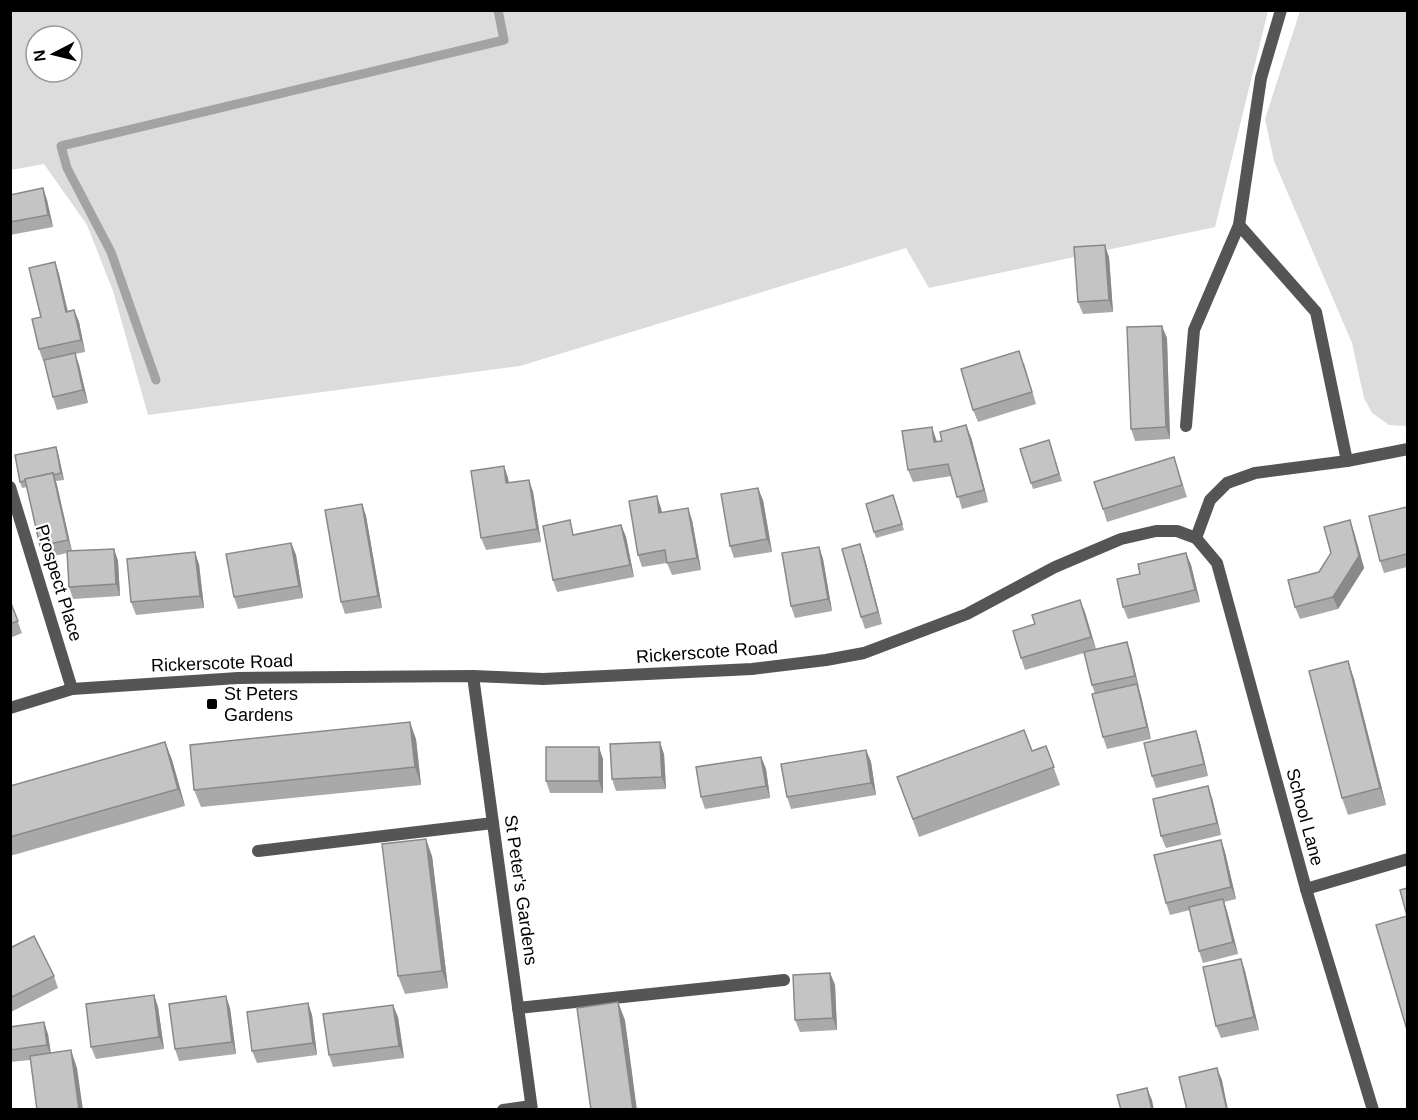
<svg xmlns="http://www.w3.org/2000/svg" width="1418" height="1120" font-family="Arial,sans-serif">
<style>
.green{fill:#dcdcdc;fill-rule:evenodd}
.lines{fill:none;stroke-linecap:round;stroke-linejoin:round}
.stream{stroke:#a3a3a3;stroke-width:9}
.service{stroke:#555;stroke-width:12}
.minor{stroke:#555;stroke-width:12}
.wall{fill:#a9a9a9}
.shaded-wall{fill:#898989}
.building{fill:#c4c4c4;stroke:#898989;stroke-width:1.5}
.poi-dot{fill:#000;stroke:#fff;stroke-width:2}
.labels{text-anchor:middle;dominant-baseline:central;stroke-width:4.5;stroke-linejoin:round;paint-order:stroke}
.street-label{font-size:18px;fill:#000;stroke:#fff}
.poi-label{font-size:18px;fill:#000;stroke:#fff;text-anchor:start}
</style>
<rect width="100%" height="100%" fill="#fff"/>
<g class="green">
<path d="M11,11H1268L1215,227L929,288L906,248L520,366L148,415L113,291L87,225L44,164L11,170ZM36,36H72V72H36Z"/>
<polygon points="1300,11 1407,11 1407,426 1389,425 1372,413 1364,398 1352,343 1274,161 1265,119"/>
</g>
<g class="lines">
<polyline class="stream" points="156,380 111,252 67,168 61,146 504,40 498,10"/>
<g class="service">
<polyline points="1239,225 1261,78 1281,10"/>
<polyline points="518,1008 784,980"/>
</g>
<g class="minor">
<polyline points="1186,426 1194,330 1239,225 1316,312 1347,461"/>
<polyline points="10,487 72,689"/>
<polyline points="1196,538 1217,563 1306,889 1373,1110"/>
<polyline points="473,676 532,1110"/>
<polyline points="10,708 72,689 238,678 473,676 543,679 752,669 826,660 864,653 967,614 1055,567 1121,539 1156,531 1177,531 1196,538 1210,500 1227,483 1255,473 1347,461 1408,449"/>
<polyline points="258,851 493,823"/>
<polyline points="1306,889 1408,859"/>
<polyline points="503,1110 531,1106"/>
</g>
</g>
<g class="wall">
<polygon points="43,188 47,200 53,227 10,235 10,195"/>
<polygon points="1109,257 1113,312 1083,314 1078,302"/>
<polygon points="55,262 59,274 68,311 74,310 79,322 85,352 75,354 79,365 88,403 57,410 53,397 45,361 43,361 39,349 41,317"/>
<polygon points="1167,338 1170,439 1135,441 1131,429"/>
<polygon points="1024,363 1036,404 978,422 973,410"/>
<polygon points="971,437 988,502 962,509 952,476 913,482 908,470 936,439 937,441"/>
<polygon points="1049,440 1062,481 1033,489 1031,483"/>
<polygon points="56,447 58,453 64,480 56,481 72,551 114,549 118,561 120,596 73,599 69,587 67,553 45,558 40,546 27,487 22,488 20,482"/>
<polygon points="504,466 508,478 509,483 529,480 533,492 541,542 486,550 481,538"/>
<polygon points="1178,469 1187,497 1107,522 1103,509"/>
<polygon points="893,495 904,530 876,538 874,532"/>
<polygon points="763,500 772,552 734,558 730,546"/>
<polygon points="362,504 366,516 382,608 345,614 341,602"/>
<polygon points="1407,507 1407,567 1384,573 1380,561"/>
<polygon points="661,508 662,513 692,520 701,570 672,575 667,563 642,567 638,555"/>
<polygon points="621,525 626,537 634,577 557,592 553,580 575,534"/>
<polygon points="1354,532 1364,568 1338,609 1300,619 1295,607 1319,572"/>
<polygon points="291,543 296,555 303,598 238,609 234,597"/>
<polygon points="819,547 823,559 832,611 795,618 791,606"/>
<polygon points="1186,553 1191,565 1200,602 1128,619 1123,607 1140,574"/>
<polygon points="864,556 882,624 865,629 861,617"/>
<polygon points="199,564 204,608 136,615 131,602"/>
<polygon points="1080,600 1096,649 1131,654 1151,739 1107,749 1103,737 1095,694 1092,685 1084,653 1025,670 1021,658 1035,624"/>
<polygon points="10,601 22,633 10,638"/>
<polygon points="1348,661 1354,679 1386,805 1348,815 1342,798"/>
<polygon points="1196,731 1200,743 1208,776 1156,788 1152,776"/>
<polygon points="416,739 421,785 201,807 194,790"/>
<polygon points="165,742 172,760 185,806 10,856 10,786"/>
<polygon points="1046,746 1060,785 919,837 897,777 1032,751"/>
<polygon points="866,750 871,762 876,795 791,809 787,797"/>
<polygon points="664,754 666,789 616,791 612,779"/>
<polygon points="761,757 766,769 770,798 705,809 701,797"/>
<polygon points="603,759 603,793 550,793 546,781"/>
<polygon points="1212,798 1221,835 1166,848 1161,836"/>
<polygon points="1221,840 1225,852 1236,899 1224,902 1227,911 1238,954 1203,963 1199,951 1190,910 1170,915 1166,903"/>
<polygon points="432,856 448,988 405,994 398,976"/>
<polygon points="10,948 54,976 58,988 11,1012"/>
<polygon points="1241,959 1245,971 1259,1030 1221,1038 1216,1026"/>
<polygon points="830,973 835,985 837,1030 800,1032 795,1020"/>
<polygon points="154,995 158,1007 164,1049 96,1059 91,1047"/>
<polygon points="308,1003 312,1015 317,1055 257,1063 252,1051"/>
<polygon points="230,1008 236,1054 179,1061 175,1049"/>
<polygon points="398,1017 404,1058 333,1067 329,1055"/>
<polygon points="10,1027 48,1034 51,1053 77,1068 30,1060 10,1062"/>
</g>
<g class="shaded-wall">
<polygon points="43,188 47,200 53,227 48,215"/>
<polygon points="1105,245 1109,257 1113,312 1109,300"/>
<polygon points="55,262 59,274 70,324 66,312"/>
<polygon points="74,310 79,322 85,352 81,340"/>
<polygon points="1162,326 1167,338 1170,439 1166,427"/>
<polygon points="75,353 79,365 88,403 83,390"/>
<polygon points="966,425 971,437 988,502 984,490"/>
<polygon points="932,427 936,439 939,454 934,442"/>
<polygon points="56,447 58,453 64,480 61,473"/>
<polygon points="504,466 508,478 510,495 506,483"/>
<polygon points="53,473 57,485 72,552 68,540"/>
<polygon points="529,480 533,492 541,542 537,529"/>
<polygon points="758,488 763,500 772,552 767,539"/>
<polygon points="657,496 661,508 664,525 659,513"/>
<polygon points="362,504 366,516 382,608 378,596"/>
<polygon points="688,508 692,520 701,570 697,558"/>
<polygon points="1350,520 1354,532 1364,568 1338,609 1333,597"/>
<polygon points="621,525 626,537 634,577 630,565"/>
<polygon points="291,543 296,555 303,598 299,586"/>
<polygon points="860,544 864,556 882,624 878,612"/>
<polygon points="819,547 823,559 832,611 828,599"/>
<polygon points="114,549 118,561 120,596 116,584"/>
<polygon points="195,552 199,564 204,608 200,596"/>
<polygon points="1186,553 1191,565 1200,602 1195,590"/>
<polygon points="1080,600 1085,612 1096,649 1091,637"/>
<polygon points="1127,642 1131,654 1139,688 1135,676"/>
<polygon points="1348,661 1354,679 1386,805 1380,788"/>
<polygon points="1137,684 1141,696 1151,739 1147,727"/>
<polygon points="410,722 416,739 421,785 415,767"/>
<polygon points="1196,731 1200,743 1208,776 1204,764"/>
<polygon points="165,742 172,760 185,806 178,789"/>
<polygon points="660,742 664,754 666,789 662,777"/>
<polygon points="599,747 603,759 603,793 599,781"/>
<polygon points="866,750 871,762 876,795 871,783"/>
<polygon points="761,757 766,769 770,798 766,786"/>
<polygon points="1208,786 1212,798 1221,835 1217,823"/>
<polygon points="426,839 432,856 448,988 442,971"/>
<polygon points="1221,840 1225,852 1236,899 1231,887"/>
<polygon points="1223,899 1227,911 1238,954 1233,942"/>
<polygon points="1241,959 1245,971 1259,1030 1254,1017"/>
<polygon points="830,973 835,985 837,1030 833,1018"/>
<polygon points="154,995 158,1007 164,1049 159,1037"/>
<polygon points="226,996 230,1008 236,1054 232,1042"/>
<polygon points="618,1002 625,1020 637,1110 633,1110"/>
<polygon points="308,1003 312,1015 317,1055 313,1043"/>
<polygon points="393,1005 398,1017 404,1058 399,1046"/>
<polygon points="44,1022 48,1034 51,1057 47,1045"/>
<polygon points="71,1050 77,1068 83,1110 79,1110"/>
<polygon points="1217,1068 1222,1080 1228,1110 1227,1110"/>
<polygon points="1147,1088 1152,1100 1154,1110 1152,1110"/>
</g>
<g class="building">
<polygon points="43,188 48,215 10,222 10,195"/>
<polygon points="1105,245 1109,300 1078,302 1074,247"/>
<polygon points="55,262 66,312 74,310 81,340 39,349 32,319 41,317 29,268"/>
<polygon points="1162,326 1166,427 1131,429 1127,327"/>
<polygon points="1019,351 1032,392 973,410 961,369"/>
<polygon points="75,353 83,390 53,397 44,360"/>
<polygon points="966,425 984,490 957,497 948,464 908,470 902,431 932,427 934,442 942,441 940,432"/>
<polygon points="1049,440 1059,474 1031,483 1020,449"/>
<polygon points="56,447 61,473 53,475 53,473 25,479 25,481 20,482 15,455"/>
<polygon points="1174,457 1182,485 1103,509 1094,482"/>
<polygon points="504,466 506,483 529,480 537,529 481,538 471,471"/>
<polygon points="53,473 68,540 40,546 25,479"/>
<polygon points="758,488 767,539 730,546 721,494"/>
<polygon points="893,495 902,524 874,532 866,504"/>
<polygon points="657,496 659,513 688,508 697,558 667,563 665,550 638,555 629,501"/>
<polygon points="362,504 378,596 341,602 325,510"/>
<polygon points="1407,507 1407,554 1380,561 1369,516"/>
<polygon points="570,520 573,535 621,525 630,565 553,580 543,526"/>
<polygon points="1350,520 1359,556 1333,597 1295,607 1288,580 1319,572 1331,553 1324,527"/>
<polygon points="291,543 299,586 234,597 226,554"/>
<polygon points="860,544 878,612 861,617 842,549"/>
<polygon points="819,547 828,599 791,606 782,553"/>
<polygon points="114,549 116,584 69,587 67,551"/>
<polygon points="195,552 200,596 131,602 127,559"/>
<polygon points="1186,553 1195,590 1123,607 1117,579 1140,574 1138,564"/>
<polygon points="1080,600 1091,637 1021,658 1013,631 1035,624 1032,615"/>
<polygon points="10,601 18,621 10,624"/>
<polygon points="1127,642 1135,676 1092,685 1084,652"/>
<polygon points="1348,661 1380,788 1342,798 1309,671"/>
<polygon points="1137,684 1147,727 1103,737 1092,694"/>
<polygon points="410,722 415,767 194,790 190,745"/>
<polygon points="1024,730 1032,751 1046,746 1054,767 913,819 897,777"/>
<polygon points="1196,731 1204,764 1152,776 1144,743"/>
<polygon points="165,742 178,789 10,837 10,786"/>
<polygon points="660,742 662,777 612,779 610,744"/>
<rect x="546" y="747" width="53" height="34"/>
<polygon points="866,750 871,783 787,797 781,764"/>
<polygon points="761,757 766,786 701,797 696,767"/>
<polygon points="1208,786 1217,823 1161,836 1153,799"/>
<polygon points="426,839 442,971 398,976 382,844"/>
<polygon points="1221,840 1231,887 1166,903 1154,855"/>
<polygon points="1407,888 1407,1030 1376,925 1407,916 1400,890"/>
<polygon points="1223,899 1233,942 1199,951 1189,907"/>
<polygon points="34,936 54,976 10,998 10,948"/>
<polygon points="1241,959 1254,1017 1216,1026 1203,967"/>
<polygon points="830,973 833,1018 795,1020 793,975"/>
<polygon points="154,995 159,1037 91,1047 86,1004"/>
<polygon points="226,996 232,1042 175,1049 169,1004"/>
<polygon points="618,1002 633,1110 591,1110 577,1008"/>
<polygon points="308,1003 313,1043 252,1051 247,1012"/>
<polygon points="393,1005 399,1046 329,1055 323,1014"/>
<polygon points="44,1022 47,1045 10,1050 10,1027"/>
<polygon points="71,1050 79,1110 37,1110 30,1056"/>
<polygon points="1217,1068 1227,1110 1187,1110 1179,1077"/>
<polygon points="1147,1088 1152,1110 1121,1110 1117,1095"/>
</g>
<rect class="poi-dot" x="206" y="698" width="12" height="12" rx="3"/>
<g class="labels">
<g class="street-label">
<text transform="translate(59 583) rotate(73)">Prospect Place</text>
<text transform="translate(707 652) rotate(-4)">Rickerscote Road</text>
<text transform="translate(222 663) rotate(-2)">Rickerscote Road</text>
<text transform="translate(1305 817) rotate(75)">School Lane</text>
<text transform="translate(521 890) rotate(82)">St Peter's Gardens</text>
</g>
<g class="poi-label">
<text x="224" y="694">St Peters<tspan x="224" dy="21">Gardens</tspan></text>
</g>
</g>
<rect width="1418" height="1120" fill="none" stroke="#000000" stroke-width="24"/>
<g transform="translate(54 54) rotate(263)"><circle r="28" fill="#ffffff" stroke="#999999" stroke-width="1.5"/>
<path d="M0-4.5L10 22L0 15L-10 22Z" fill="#000000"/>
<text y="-9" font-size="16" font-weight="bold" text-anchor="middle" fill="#000000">N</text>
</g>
</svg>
